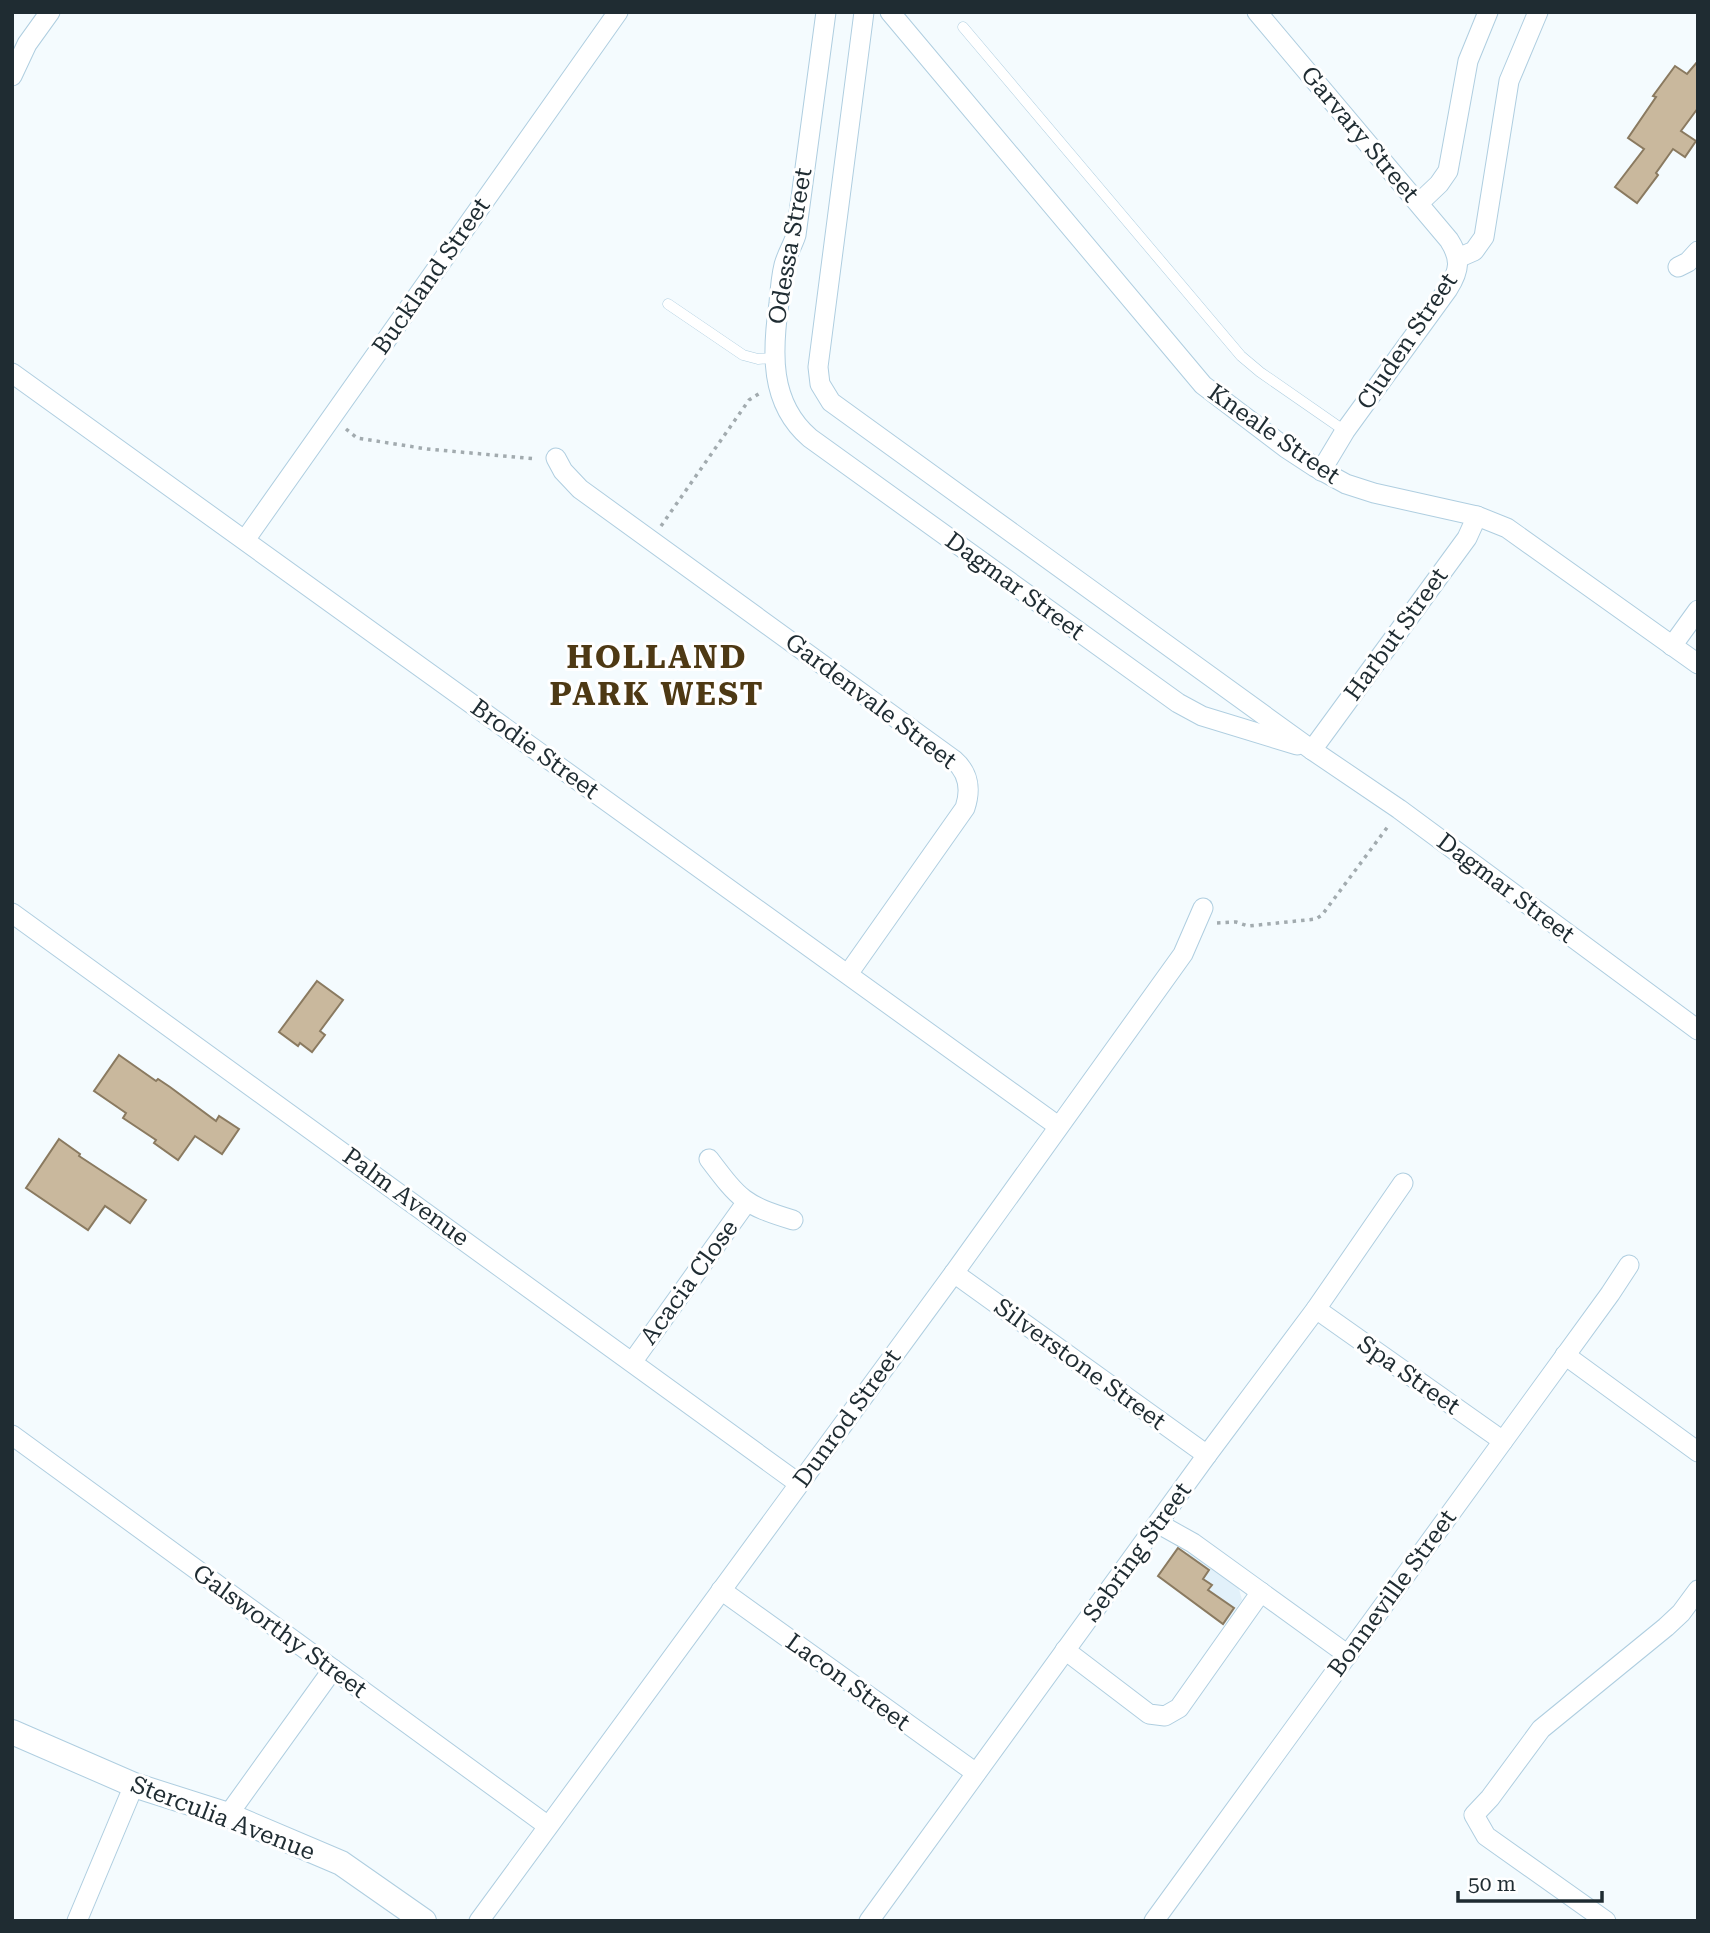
<svg xmlns="http://www.w3.org/2000/svg" width="1710" height="1933" font-family="'Roboto Serif',serif">
<style>
.built{fill:#e2f1fa}
.building{fill:#c9b89d;stroke:#8a7a60;stroke-width:2}
.lines{fill:none;stroke-linecap:round;stroke-linejoin:round}
.service-casing{stroke:#afcee0;stroke-width:11}
.minor-casing{stroke:#afcee0;stroke-width:21}
.tertiary-casing{stroke:#afcee0;stroke-width:26}
.path{stroke:#a2abaf;stroke-width:3.5;stroke-dasharray:3.5 5;stroke-linecap:butt}
.service{stroke:#fff;stroke-width:10}
.minor{stroke:#fff;stroke-width:19}
.tertiary{stroke:#fff;stroke-width:24}
.labels{text-anchor:middle;dominant-baseline:central;stroke-width:6;stroke-linejoin:round;paint-order:stroke}
.street-label{font-size:24px;fill:#1f2c32;stroke:#fff}
.district-label{font-size:32px;font-weight:bold;letter-spacing:2px;fill:#4e3914;stroke:#fff}
</style>
<rect width="100%" height="100%" fill="#f4fbfe"/>
<polygon class="built" points="1189,1551 1239,1589 1242,1600 1224,1625 1166,1582"/>
<g class="building">
<polygon points="1698,61 1698,108 1681,131 1696,141 1685,157 1673,149 1656,173 1658,175 1637,203 1615,187 1644,149 1628,138 1656,97 1653,96 1675,66 1687,74"/>
<polygon points="317,981 343,1000 320,1031 325,1035 312,1052 300,1043 298,1046 279,1032"/>
<polygon points="119,1055 156,1081 158,1079 170,1087 216,1121 219,1116 239,1129 222,1154 195,1136 178,1160 154,1143 156,1140 123,1118 126,1113 94,1091"/>
<polygon points="59,1139 80,1154 79,1156 146,1200 130,1223 105,1206 88,1230 26,1188"/>
<polygon points="1178,1548 1209,1570 1203,1579 1212,1585 1208,1590 1234,1608 1223,1624 1158,1576"/>
</g>
<g class="lines">
<defs>
<g id="service">
<polyline points="963,27 1241,356 1260,372 1345,431"/>
<polyline points="668,304 743,355 758,359 773,358"/>
</g>
<g id="minor">
<path d="M826,12L796,235C793,245 787,254 784,265C781,277 780,290 779,303C772,351 769,403 810,438L1178,703L1202,716L1297,745"/>
<polyline points="864,12 818,367 820,384 831,402 1312,750 1399,809 1698,1030"/>
<polyline points="890,12 1203,385 1286,448 1315,467 1346,484 1374,493 1477,516 1507,528 1698,664"/>
<path d="M1257,12L1449,240C1461,259 1460,270 1448,289L1345,431L1321,471"/>
<polyline points="12,76 27,44 50,12"/>
<polyline points="1419,203 1439,184 1448,171 1468,61 1488,12"/>
<polyline points="1458,258 1474,251 1484,237 1509,81 1538,12"/>
<polyline points="1678,267 1688,262 1698,251"/>
<polyline points="12,373 1058,1126"/>
<path d="M556,458L563,471L580,489L954,760C969,773 971,790 965,808L848,974"/>
<polyline points="245,540 618,12"/>
<polyline points="1672,646 1698,610"/>
<polyline points="1312,750 1467,538 1477,516"/>
<polyline points="12,913 798,1483"/>
<path d="M709,1159C740,1200 744,1205 793,1220"/>
<polyline points="954,1273 1207,1455"/>
<polyline points="1316,1309 1503,1441"/>
<polyline points="1565,1355 1698,1452"/>
<polyline points="633,1361 746,1203"/>
<polyline points="12,1435 548,1826"/>
<polyline points="1159,1524 1193,1543 1348,1655"/>
<polyline points="721,1590 976,1773"/>
<polyline points="1065,1650 1149,1714 1165,1716 1179,1708 1261,1592"/>
<polyline points="228,1815 333,1669"/>
<polyline points="77,1921 134,1785"/>
<polyline points="479,1921 954,1273 1183,954 1203,908"/>
<polyline points="869,1921 1207,1455 1316,1309 1403,1183"/>
<polyline points="1154,1921 1610,1294 1629,1265"/>
<polyline points="1606,1921 1486,1836 1474,1815 1490,1798 1541,1729 1666,1627 1681,1613 1698,1590"/>
</g>
<polyline id="tertiary" points="12,1732 134,1785 228,1815 341,1863 424,1921"/>
</defs>
<use href="#service" class="service-casing"/>
<use href="#minor" class="minor-casing"/>
<use href="#tertiary" class="tertiary-casing"/>
<g class="path">
<polyline points="346,429 357,438 427,449 537,459"/>
<polyline points="661,526 749,400 760,393"/>
<polyline points="1217,923 1236,922 1248,926 1316,919 1322,915 1389,825"/>
</g>
<use href="#service" class="service"/>
<use href="#minor" class="minor"/>
<use href="#tertiary" class="tertiary"/>
</g>
<g class="labels">
<g class="street-label">
<text transform="translate(1360 134) rotate(50)">Garvary Street</text>
<text transform="translate(790 246) rotate(-80)">Odessa Street</text>
<text transform="translate(431 276) rotate(-55)">Buckland Street</text>
<text transform="translate(1407 341) rotate(-56)">Cluden Street</text>
<text transform="translate(1274 434) rotate(35)">Kneale Street</text>
<text transform="translate(1015 586) rotate(36)">Dagmar Street</text>
<text transform="translate(1396 634) rotate(-54)">Harbut Street</text>
<text transform="translate(871 701) rotate(37)">Gardenvale Street</text>
<text transform="translate(535 749) rotate(36)">Brodie Street</text>
<text transform="translate(1506 888) rotate(37)">Dagmar Street</text>
<text transform="translate(406 1197) rotate(36)">Palm Avenue</text>
<text transform="translate(689 1282) rotate(-54)">Acacia Close</text>
<text transform="translate(1080 1364) rotate(36)">Silverstone Street</text>
<text transform="translate(1409 1375) rotate(35)">Spa Street</text>
<text transform="translate(847 1418) rotate(-54)">Dunrod Street</text>
<text transform="translate(1137 1552) rotate(-54)">Sebring Street</text>
<text transform="translate(1392 1593) rotate(-54)">Bonneville Street</text>
<text transform="translate(280 1631) rotate(36)">Galsworthy Street</text>
<text transform="translate(848 1682) rotate(36)">Lacon Street</text>
<text transform="translate(223 1818) rotate(21)">Sterculia Avenue</text>
</g>
<g class="district-label">
<text x="657" y="657">HOLLAND<tspan x="657" dy="37">PARK WEST</tspan></text>
</g>
</g>
<rect width="1710" height="1933" fill="none" stroke="#1f2c32" stroke-width="28"/>
<path d="M1458 1891v10h144v-10" fill="none" stroke="#1f2c32" stroke-width="3.5"/>
<text x="1468" y="1891" font-size="21" fill="#1f2c32" stroke="#ffffff" stroke-width="5" paint-order="stroke">50 m</text>
</svg>
